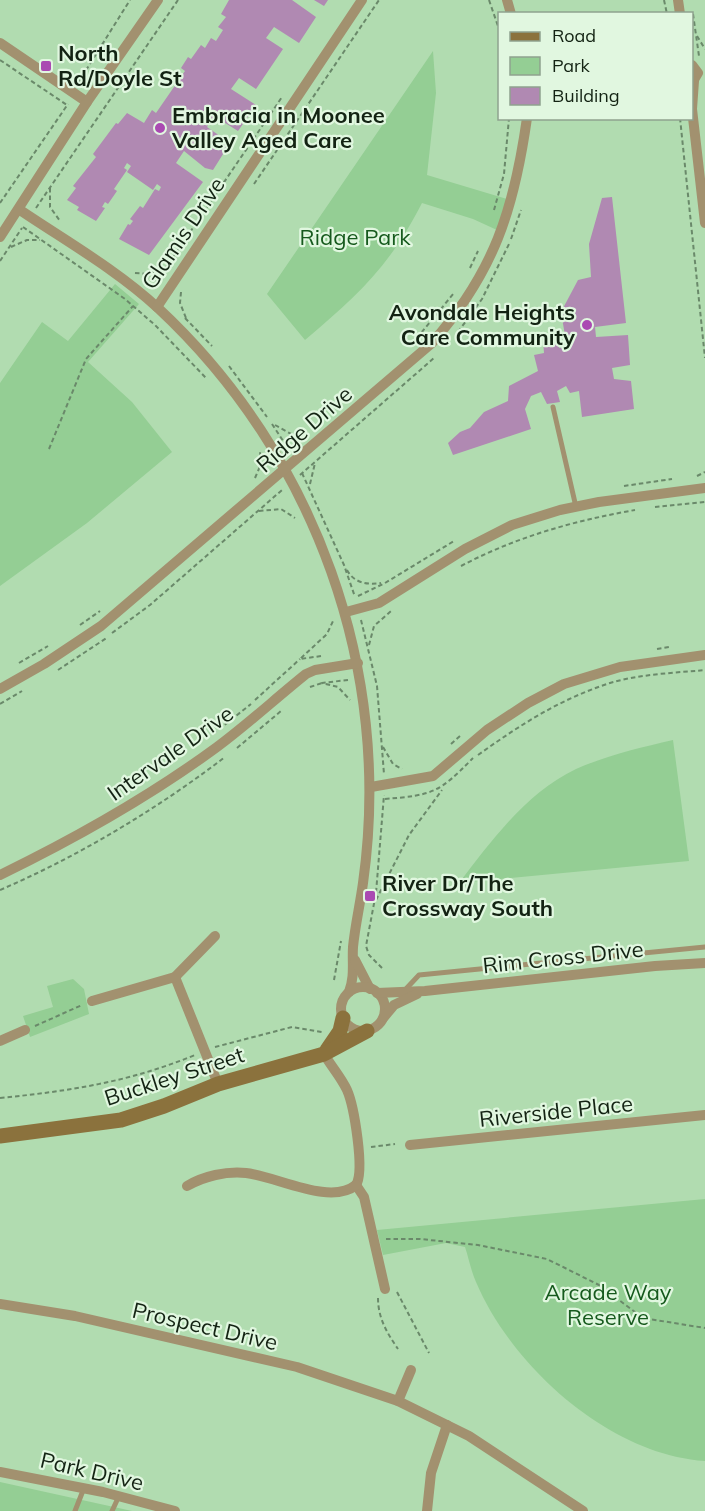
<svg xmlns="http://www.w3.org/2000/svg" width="705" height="1511" font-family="Mulish,sans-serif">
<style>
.green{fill:#94ce94}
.building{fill:#b089b2}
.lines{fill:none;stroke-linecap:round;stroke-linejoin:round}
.path{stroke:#6a896a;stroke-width:2;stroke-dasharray:4.5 3;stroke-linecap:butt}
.lane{stroke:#a2916f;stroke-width:5}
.street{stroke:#a2916f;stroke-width:10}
.secondary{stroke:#8b723d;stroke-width:15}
.poi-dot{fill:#aa4ab2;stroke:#e1f7e0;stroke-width:2}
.labels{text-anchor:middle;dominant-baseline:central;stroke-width:4.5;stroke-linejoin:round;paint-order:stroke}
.poi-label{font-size:22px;font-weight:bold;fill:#132313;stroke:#e1f7e0;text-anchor:start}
.street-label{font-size:22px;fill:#132313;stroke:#e1f7e0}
.park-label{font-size:22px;fill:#165a1d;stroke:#e1f7e0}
</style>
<rect width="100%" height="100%" fill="#b1dcb0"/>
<g class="green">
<path d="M433,51L436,93L427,175L507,199L497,230L473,219L422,203C390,266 357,296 305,340L267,294Z"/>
<polygon points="115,284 139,304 88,362 132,402 172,452 87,523 0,586 0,383 42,322 68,341"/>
<path d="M673,740L689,861L459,883C491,841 527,792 576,769C608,755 639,748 673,740Z"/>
<polygon points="73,979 84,989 89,1014 30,1037 23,1016 53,1007 47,986"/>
<path d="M705,1199V1461C610,1455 512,1367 476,1282C471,1271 469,1259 465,1247L446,1243L383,1255L377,1230Z"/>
<polygon points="0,1482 132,1511 0,1511"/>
</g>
<g class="building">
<polygon points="229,0 292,0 316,17 299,43 274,27 266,38 283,49 256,89 239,78 231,89 256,105 238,131 214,116 207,127 230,143 213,170 205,168 184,151 176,163 203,182 149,255 119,239 128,224 130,225 133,221 130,219 140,206 143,208 155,189 159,191 161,187 157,184 153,190 127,172 131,166 127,163 124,168 127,170 114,189 117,191 108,204 105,202 102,207 105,208 96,221 77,210 79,207 67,200 76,188 73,186 96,157 93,154 116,123 118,124 127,113 144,123 152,110 156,113 185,71 181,68 188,57 191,59 201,45 205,48 211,38 216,41 223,30 218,27 226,17 221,14"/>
<polygon points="314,0 328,0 324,6"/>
<polygon points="612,197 626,323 595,327 596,337 628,335 630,365 612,368 614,379 631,381 634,409 582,417 579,391 570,393 566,386 557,391 560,402 547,404 541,392 531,396 525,409 531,429 453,455 448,443 460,432 470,428 484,412 508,401 509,386 538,371 534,355 544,353 543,339 557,337 559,348 567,347 561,312 578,280 591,277 589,244 602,198"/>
</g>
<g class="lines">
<g class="path">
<polyline points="489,0 500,32"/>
<polyline points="664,0 667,14"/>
<polyline points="693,14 699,56"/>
<polyline points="697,36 705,49"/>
<polyline points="0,60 67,105"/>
<polyline points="78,83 130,0"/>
<polyline points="680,118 705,358"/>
<polyline points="254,184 379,0"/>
<polyline points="50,188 50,207 60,221"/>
<polyline points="0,203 68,104"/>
<polyline points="36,208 178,0"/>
<polyline points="494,210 504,174 509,118"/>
<polyline points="23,227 125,299 155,325 207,379"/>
<polyline points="511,239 521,210"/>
<polyline points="11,247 27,240 40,240"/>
<polyline points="0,261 22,228"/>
<polyline points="470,268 478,251"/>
<polyline points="135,273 148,274 164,268"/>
<polyline points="152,288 282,97"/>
<polyline points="181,292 180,303 186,318"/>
<polyline points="185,318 212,346"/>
<polyline points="458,332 482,299 509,244"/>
<polyline points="412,344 454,293"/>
<polyline points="229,366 267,417"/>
<polyline points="272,424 289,450"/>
<polyline points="275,425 293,435 308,433"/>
<polyline points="49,449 86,359 133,306"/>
<polyline points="302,473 344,565 355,597"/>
<polyline points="300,475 434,358"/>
<polyline points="697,476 705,472"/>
<polyline points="255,478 261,464 260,452"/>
<polyline points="310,484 315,463"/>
<polyline points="624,486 672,479"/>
<polyline points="655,507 705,502"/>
<polyline points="259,511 281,509 295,518"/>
<path d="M461,566C516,537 573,521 635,510"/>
<path d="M347,570C354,583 367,585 381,583"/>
<polyline points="358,596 385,583 454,541"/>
<polyline points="361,620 377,686 384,774"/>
<polyline points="80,625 100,611"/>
<polyline points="112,633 150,605 282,490"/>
<polyline points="369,645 374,626 391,611"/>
<polyline points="657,649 669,647"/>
<polyline points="321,656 300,659 327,634 333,621"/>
<polyline points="19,663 48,646"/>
<polyline points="58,670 108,637"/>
<polyline points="348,680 322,683 338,687 350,700"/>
<polyline points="310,687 322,683"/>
<polyline points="255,700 300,659"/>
<polyline points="0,704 22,691"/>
<polyline points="213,734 251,704"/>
<polyline points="451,744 460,736"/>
<polyline points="383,747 393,764 402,769"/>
<polyline points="237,748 281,711"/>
<path d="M478,755C520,725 560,699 610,683C640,674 674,673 705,670"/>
<path d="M385,799C433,795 439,793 473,758"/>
<path d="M0,890C79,856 157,809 225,757"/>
<polyline points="376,900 409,835 442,790"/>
<polyline points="382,968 369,955 366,946 376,893 384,795"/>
<polyline points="334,980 341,941"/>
<polyline points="35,1026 82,1005"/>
<polyline points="215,1047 292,1027 322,1032"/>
<path d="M0,1098C70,1091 129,1082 195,1055"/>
<polyline points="371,1147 395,1144"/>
<polyline points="386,1239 420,1239 478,1245 547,1259 599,1285 643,1318 705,1328"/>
<polyline points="397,1292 429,1353"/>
<path d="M378,1298C378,1318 387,1333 398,1349"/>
</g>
<g class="lane">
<polyline points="553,407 576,507"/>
<polyline points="404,991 419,975 705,947"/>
<polyline points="75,1511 84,1488"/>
<polyline points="112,1511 119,1496"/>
</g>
<g class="street">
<polyline points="507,0 511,14"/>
<polyline points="678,0 680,14"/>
<polyline points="0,43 87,102"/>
<polyline points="692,65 698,73 692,83"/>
<polyline points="694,81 692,109 705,223"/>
<path d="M20,210C66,241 117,270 158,308C316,455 393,671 363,883C360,905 355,926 353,947C352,963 355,976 349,992"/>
<polyline points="0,237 87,102 158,0"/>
<polyline points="157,307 362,0"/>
<polyline points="346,612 379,603 465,549 512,525 560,510 599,502 705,488"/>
<path d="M0,689L44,664L101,626L432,343C494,272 514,210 527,118"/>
<polyline points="371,787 433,776 487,730 528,703 564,684 620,667 705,655"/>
<path d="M0,875C76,838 149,797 217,747C248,724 276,698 306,674L315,670L358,663"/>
<polyline points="355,960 370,989"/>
<polyline points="175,977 218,1084"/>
<circle cx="363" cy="1009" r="22"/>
<polyline points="377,993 425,991 655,966 705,963"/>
<polyline points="92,1001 175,977 215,936"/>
<polyline points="384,1017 394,1005 417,994"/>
<polyline points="0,1041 25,1030"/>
<path d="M324,1054C331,1066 341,1077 347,1090C354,1106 365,1171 356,1185"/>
<polyline points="410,1145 705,1115"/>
<polyline points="356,1185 364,1197 385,1289"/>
<path d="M187,1186C204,1176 226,1171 246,1173C276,1176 330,1206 356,1185"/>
<polyline points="0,1304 75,1316 297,1367 398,1401 469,1436 583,1511"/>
<polyline points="398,1401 411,1370"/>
<polyline points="0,1472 103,1492 175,1511"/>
<polyline points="427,1511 431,1473 447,1425"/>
</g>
<g class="secondary">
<polyline points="327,1050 340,1031 343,1018"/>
<polyline points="0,1136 121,1120 164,1106 218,1084 324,1054 367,1031"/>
</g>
</g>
<g class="poi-dot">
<rect x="40" y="60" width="12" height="12" rx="3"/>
<circle cx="160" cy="128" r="6"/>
<circle cx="587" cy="325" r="6"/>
<rect x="364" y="890" width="12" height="12" rx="3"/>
</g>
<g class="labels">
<g class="poi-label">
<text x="58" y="53">North<tspan x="58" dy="25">Rd/Doyle St</tspan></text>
<text x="172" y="115">Embracia in Moonee<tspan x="172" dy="25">Valley Aged Care</tspan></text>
<text x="575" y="312" text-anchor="end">Avondale Heights<tspan x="575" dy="25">Care Community</tspan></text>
<text x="382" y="883">River Dr/The<tspan x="382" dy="25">Crossway South</tspan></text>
</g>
<g class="street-label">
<text transform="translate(183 233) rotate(-56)">Glamis Drive</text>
<text transform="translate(304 429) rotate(-41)">Ridge Drive</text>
<text transform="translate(170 753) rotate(-35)">Intervale Drive</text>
<text transform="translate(563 957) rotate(-6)">Rim Cross Drive</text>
<text transform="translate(174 1076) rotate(-18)">Buckley Street</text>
<text transform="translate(556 1111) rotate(-6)">Riverside Place</text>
<text transform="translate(205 1326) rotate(13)">Prospect Drive</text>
<text transform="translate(92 1471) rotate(13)">Park Drive</text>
</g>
<g class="park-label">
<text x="355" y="237">Ridge Park</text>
<text x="608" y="1292">Arcade Way<tspan x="608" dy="25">Reserve</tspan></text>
</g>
</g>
<rect x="498" y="12" width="195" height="108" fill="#e1f7e0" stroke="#8fa28e" stroke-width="1.5"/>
<rect x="510" y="32" width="30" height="9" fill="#8b723d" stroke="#8fa28e" stroke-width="1.5"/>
<text x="552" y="42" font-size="18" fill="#132313">Road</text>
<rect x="510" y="57" width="30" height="18" fill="#94ce94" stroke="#8fa28e" stroke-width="1.5"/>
<text x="552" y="72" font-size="18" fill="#132313">Park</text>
<rect x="510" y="87" width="30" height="18" fill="#b089b2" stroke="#8fa28e" stroke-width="1.5"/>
<text x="552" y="102" font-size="18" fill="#132313">Building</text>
</svg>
